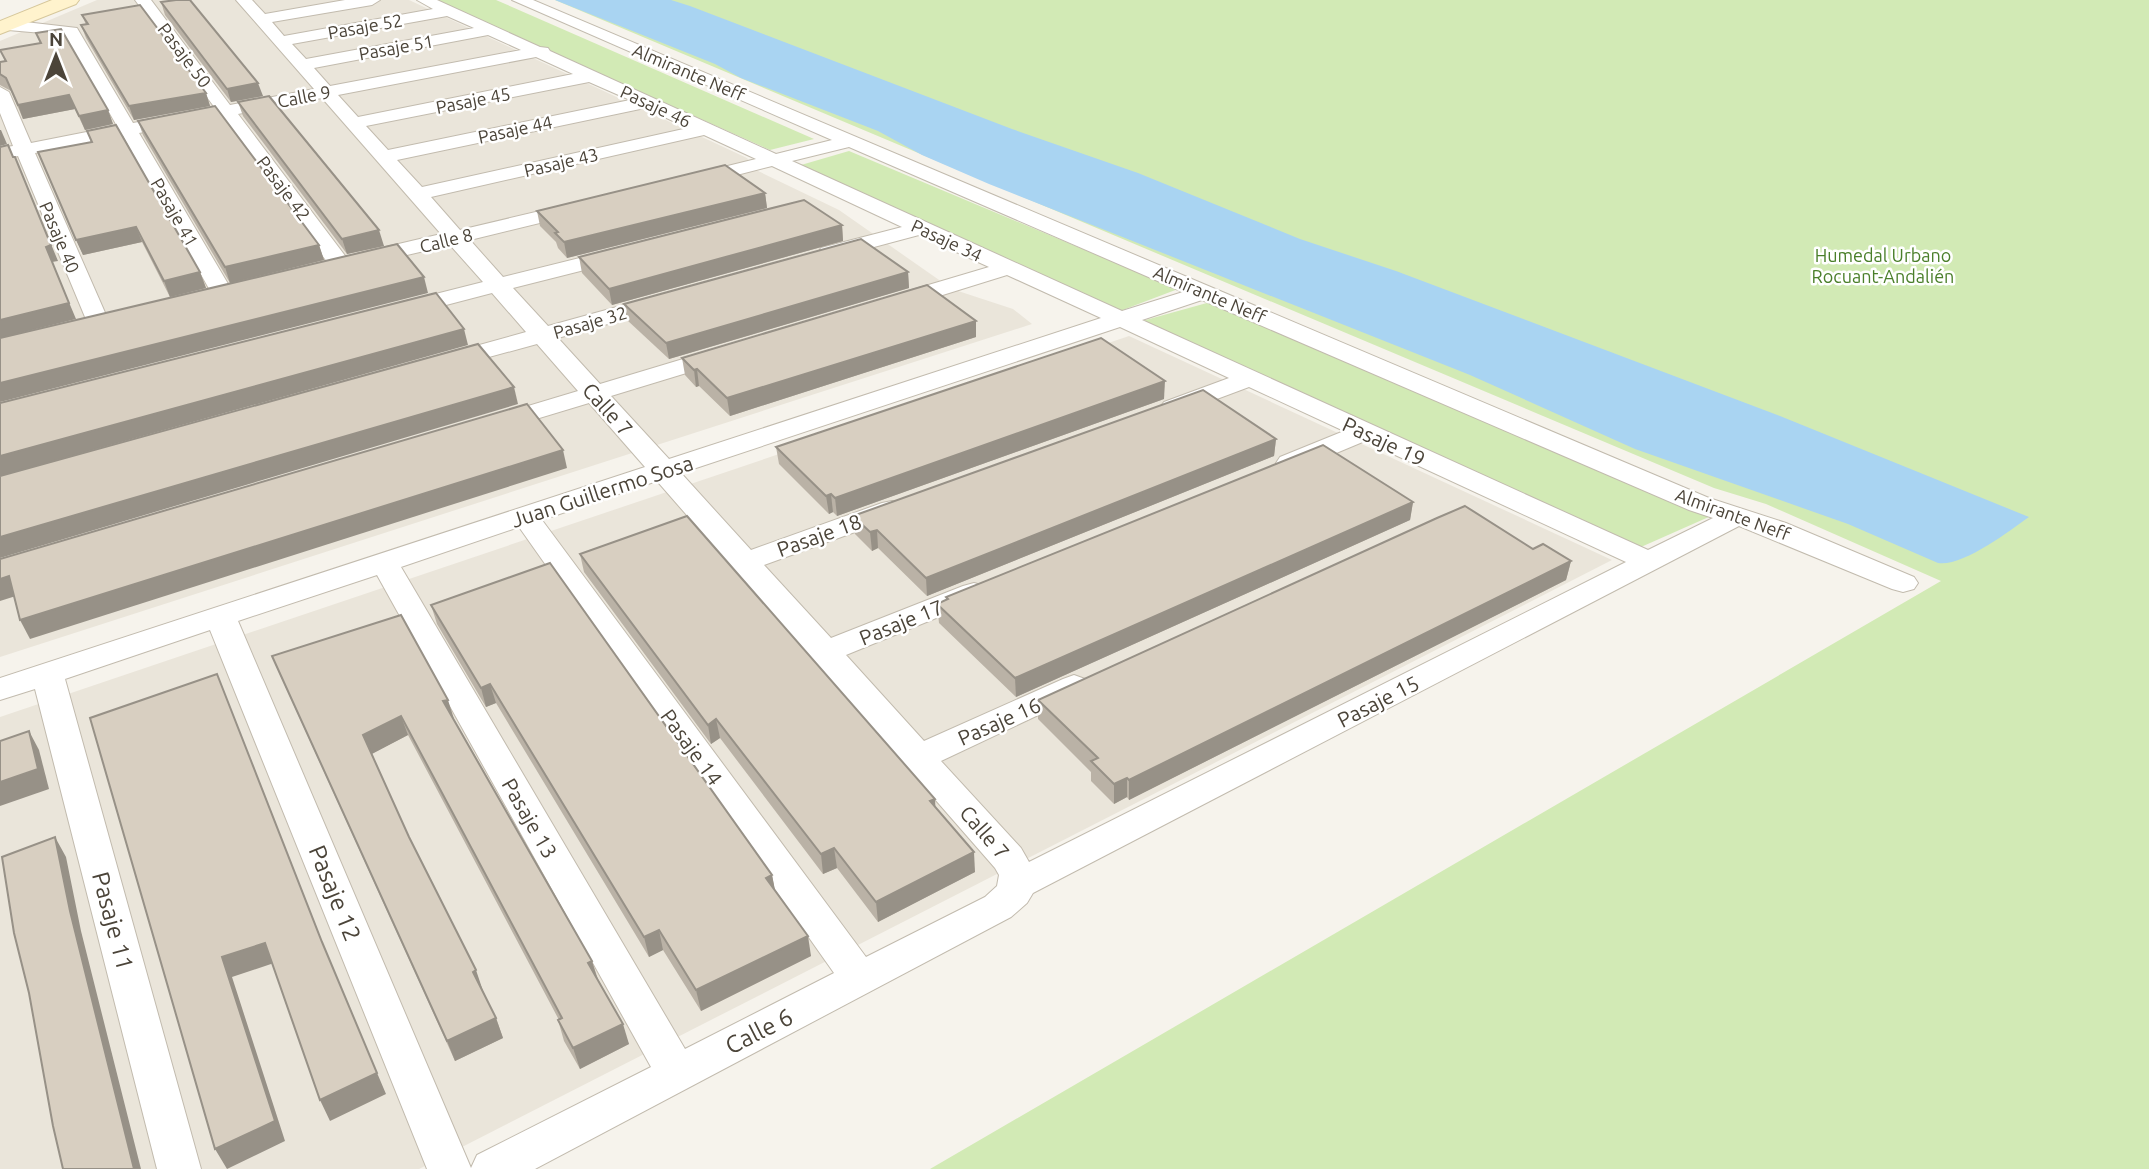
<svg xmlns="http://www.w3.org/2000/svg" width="2149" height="1169" font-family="Ubuntu,sans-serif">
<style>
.residential{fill:#eae5da}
.green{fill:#d2eab5}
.water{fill:#a9d4f2}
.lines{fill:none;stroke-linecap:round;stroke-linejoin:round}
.street-casing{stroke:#c2bbae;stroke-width:2}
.secondary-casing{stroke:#d6c79b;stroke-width:2}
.street{fill:#fff;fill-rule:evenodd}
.secondary{fill:#fff3cd;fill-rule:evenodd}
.wall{fill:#bab2a6}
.shaded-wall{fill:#979187}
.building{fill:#d8cfc1;stroke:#979187;stroke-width:2}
.labels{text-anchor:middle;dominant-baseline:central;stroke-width:5;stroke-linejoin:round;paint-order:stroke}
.far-street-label{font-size:18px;fill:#4b4439;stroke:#fff}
.far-park-label{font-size:18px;fill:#4a7f2a;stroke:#fff}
.street-label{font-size:21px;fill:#4b4439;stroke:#fff}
.near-street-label{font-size:24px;fill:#4b4439;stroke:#fff}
</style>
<rect width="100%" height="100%" fill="#f6f3ec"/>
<g class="residential">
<polygon points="97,0 409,0 747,158 756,170 839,210 952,289 1013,309 1032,324 0,657 0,41"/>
<polygon points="1129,336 1612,560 419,1169 0,1169 0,717"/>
</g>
<g class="green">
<polygon points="434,0 496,0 814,139 770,150"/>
<polygon points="555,0 2149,0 2149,1169 930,1169 1941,581 1766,504 1714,488"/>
<polygon points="849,151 1178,289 1120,311 801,165"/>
<polygon points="1214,301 1711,516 1641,547 1142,321"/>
</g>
<path class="water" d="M555,0H671L690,6L1012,129L1138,173L1300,239L1396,271L1780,416L2029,517C2008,532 1962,567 1938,563L1848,524L1635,449L1470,375L989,184L922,155L878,131L741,78L715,64Z"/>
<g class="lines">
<defs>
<path id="street" d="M135,0H151L230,105L314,89L236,0H252L265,14L345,0H380L372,5L272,22L284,36L433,9L417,0H437L540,47L548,48L550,51L776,154L832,140L512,0H533L1709,498L1786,523L1914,577L1918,583L1914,589L1903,592L1892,589L1739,526L1033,893L1027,903L1011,917L535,1169H427L210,630L65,679L201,1169H157L35,689L0,700V678L645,467L589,403L503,429L494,432L485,429L481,424L485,419L578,391L537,344L445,369L436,367L433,362L436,357L526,332L492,293L404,316L396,314L393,309L396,304L483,282L450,245L364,265L356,264L353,259L356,254L441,234L322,98L238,114L352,265L349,270H333L221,117L139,133L234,294L231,299H215L212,294L123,136L35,153L110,324L106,329H90L18,156L0,160V148L13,146L0,113V87L9,92L31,143L117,126L65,35L8,30L0,25L8,20L77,28L133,123L215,108ZM447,16L474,28L306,59L292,44ZM488,35L521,50L330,86L314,68ZM536,57L573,74L358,117L338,95ZM589,82L630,100L388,150L366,126ZM645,108L688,128L422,187L397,160ZM704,135L756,159L687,176L684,180L687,184L694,186L772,166L902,227L821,248L818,253L821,258L829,259L919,235L989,267L888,297L885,302L888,307H904L1007,275L1101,318L669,459L611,396L729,360L733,355L729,350L721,348L713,350L600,384L558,338L672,306L675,301L672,296L664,294L548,326L513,288L628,259L631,254L628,249L620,248L503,277L470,240L585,212L588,208L585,204L578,202L460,230L431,197ZM849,147L1183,292L1122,311L792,161ZM1202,300L1689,510L1713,518L1648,550L1142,320ZM1120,327L1229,378L1164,402L1160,407L1164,412L1173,415L1182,412L1249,387L1344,431L1280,457L1276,463L1280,469L1289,471L1298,469L1365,441L1626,562L1029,862L1021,848L941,761L1085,693L1090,686L1085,679L1074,675L1063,679L924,741L846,655L985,598L989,592L985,586L974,583L963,586L831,638L764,565L902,515L906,509L902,503L892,501L882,503L751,550L681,473ZM657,481L995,868L999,875L997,886L985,897L866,957L542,520ZM519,527L834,973L685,1049L401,567ZM377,575L651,1067L477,1155L471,1168L238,621Z"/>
<polygon id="secondary" points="52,0 79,0 76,4 0,34 0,21"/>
</defs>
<use href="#street" class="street-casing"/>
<use href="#secondary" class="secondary-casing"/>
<use href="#street" class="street"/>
<use href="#secondary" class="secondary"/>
</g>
<g class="wall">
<polygon points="161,2 263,96 231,102 165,15"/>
<polygon points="82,15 206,93 210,106 134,120 86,38 81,25 86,25"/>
<polygon points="36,33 108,110 113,124 85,130 75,109 23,119 11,91 0,85 0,62 5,61 0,50 40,43"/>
<polygon points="238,102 384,246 347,254 243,116"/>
<polygon points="138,121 319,245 324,260 230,283 143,135"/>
<polygon points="87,131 200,272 206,288 170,297 142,242 83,255 38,152 91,142"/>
<polygon points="765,193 767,208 567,258 558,248 556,242 540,226 537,211"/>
<polygon points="842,225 843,241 612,305 582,273 579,257"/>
<polygon points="908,272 909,288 669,359 627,320 624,304"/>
<polygon points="976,337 730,416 699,386 696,387 685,375 682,358"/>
<polygon points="1164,399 837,516 833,512 829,514 779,464 776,447"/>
<polygon points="1276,439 1274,456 927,596 878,548 872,551 855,534 853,516"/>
<polygon points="1413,502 1410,520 1016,697 939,623 937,604 946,600 946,597"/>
<polygon points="1533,549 1571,561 1566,580 1129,800 1127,797 1114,804 1091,781 1091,772 1038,719 1038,700"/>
<polygon points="580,554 935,808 975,872 878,922 837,868 823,874 720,738 711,744 584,572"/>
<polygon points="431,605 772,875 775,891 811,956 701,1011 663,950 649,957 496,703 486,707 437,624"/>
<polygon points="272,656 454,719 592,961 598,979 629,1044 580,1069 564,1041 558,1020 559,1020 408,735 371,754 409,837 483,991 496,1018 503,1038 455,1061 280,675"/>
</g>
<g class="shaded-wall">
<polygon points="258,83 263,96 231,102 227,89"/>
<polygon points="206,93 210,106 134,120 129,106"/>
<polygon points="69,95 75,109 23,119 18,105"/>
<polygon points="108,110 113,124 85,130 79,116"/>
<polygon points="0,130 1,130 7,144 0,146"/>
<polygon points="15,157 58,261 52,262 76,319 0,338 0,320"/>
<polygon points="765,193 767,208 567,258 564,242"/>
<polygon points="842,225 843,241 612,305 609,289"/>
<polygon points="136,227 142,242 83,255 76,240"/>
<polygon points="379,230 384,246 347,254 342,239"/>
<polygon points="319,245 324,260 230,283 225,267"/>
<polygon points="200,272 206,288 170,297 164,281"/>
<polygon points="908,272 909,288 669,359 666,343"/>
<polygon points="424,277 428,293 0,402 0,383"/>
<polygon points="976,321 976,337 730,416 727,398"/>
<polygon points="464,329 468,345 0,476 0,456"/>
<polygon points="697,369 699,386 696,387 694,370"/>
<polygon points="1165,381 1164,399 837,516 835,498"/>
<polygon points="514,387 518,404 0,558 0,537"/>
<polygon points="1276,439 1274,456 927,596 926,578"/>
<polygon points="563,450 567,468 30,639 20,620"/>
<polygon points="831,494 833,512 829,514 826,496"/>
<polygon points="1413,502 1410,520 1016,697 1015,678"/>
<polygon points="877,530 878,548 872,551 870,532"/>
<polygon points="1571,561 1566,580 1129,800 1129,780"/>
<polygon points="9,576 19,595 0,601 0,579"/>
<polygon points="217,674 330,962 386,1094 330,1121 320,1100 322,942"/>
<polygon points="490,684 496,703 486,707 481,688"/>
<polygon points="448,700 454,719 450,721 443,701"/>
<polygon points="401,716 408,735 370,755 363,735"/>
<polygon points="716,719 720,738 711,744 708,725"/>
<polygon points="29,731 39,750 49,789 0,806 0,782"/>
<polygon points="1127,778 1127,797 1114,804 1114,784"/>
<polygon points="935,799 936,819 930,801"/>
<polygon points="55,837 66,857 81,931 141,1169 134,1169 70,911"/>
<polygon points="834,848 837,868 823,874 821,854"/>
<polygon points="974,852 975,872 878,922 876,902"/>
<polygon points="772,875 776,895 766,878"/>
<polygon points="659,930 663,950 649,957 644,937"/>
<polygon points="808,936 811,956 701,1011 696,990"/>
<polygon points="265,943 274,963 232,977 285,1141 227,1169 215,1149 222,957"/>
<polygon points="592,961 598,981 588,963"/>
<polygon points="476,970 483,991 480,992 473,972"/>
<polygon points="496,1018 503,1038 455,1061 447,1041"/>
<polygon points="623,1024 629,1044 580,1069 573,1048"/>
</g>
<g class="building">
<polygon points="176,0 190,0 258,83 227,89 161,2"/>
<polygon points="140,5 206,93 129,106 81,25 88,24 82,15"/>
<polygon points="61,29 108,110 79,116 69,95 18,105 6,78 0,74 0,62 6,61 0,50 41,43 36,33"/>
<polygon points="269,96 379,230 342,239 238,102"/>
<polygon points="215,106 319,245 225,267 138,121"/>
<polygon points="116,125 200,272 164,281 136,227 76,240 38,152 92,142 87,131"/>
<polygon points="8,145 13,157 15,157 51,245 46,247 69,303 0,320 0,147"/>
<polygon points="725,165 765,193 564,242 555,233 558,232 537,211"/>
<polygon points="804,200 842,225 609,289 579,257"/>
<polygon points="861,239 908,272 666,343 624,304"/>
<polygon points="397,244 424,277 0,383 0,338"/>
<polygon points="927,285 976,321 727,398 697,369 694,370 682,358"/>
<polygon points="436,293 464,329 0,456 0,403"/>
<polygon points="1101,338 1165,381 835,498 831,494 826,496 776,447"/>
<polygon points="478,344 514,387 0,537 0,476"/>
<polygon points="1203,390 1276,439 926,578 877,530 870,532 853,516"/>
<polygon points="527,404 563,450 20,620 9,576 0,579 0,559"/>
<polygon points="1323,445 1413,502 1015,678 937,604 948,599 946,597"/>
<polygon points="1465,506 1533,549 1543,544 1571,561 1129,780 1127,778 1114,784 1091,761 1098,758 1038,700 1437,518"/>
<polygon points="687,516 935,799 930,801 974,852 876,902 834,848 821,854 716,719 708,725 580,554"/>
<polygon points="550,563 772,875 766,878 808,936 696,990 659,930 644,937 490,684 481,688 431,605"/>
<polygon points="401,615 448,700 443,701 592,961 588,963 623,1024 573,1048 558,1020 562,1018 401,716 363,735 409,837 476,970 473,972 496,1018 447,1041 272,656"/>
<polygon points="217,674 322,942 377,1073 320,1100 265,943 222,957 275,1121 215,1149 90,718"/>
<polygon points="29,731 38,769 0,782 0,741"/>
<polygon points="55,837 70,911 134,1169 63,1169 53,1126 29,993 14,933 2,857"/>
</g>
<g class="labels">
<g class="far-street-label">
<text transform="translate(365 26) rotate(-10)">Pasaje 52</text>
<text transform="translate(396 47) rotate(-10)">Pasaje 51</text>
<text transform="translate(185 55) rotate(53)">Pasaje 50</text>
<text transform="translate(689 72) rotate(23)">Almirante Neff</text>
<text transform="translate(304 96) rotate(-11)">Calle 9</text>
<text transform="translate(473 100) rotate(-11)">Pasaje 45</text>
<text transform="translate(656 106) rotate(25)">Pasaje 46</text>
<text transform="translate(515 129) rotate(-12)">Pasaje 44</text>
<text transform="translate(561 162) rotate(-13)">Pasaje 43</text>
<text transform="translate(284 188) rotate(53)">Pasaje 42</text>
<text transform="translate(175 212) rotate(60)">Pasaje 41</text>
<text transform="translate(60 237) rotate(67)">Pasaje 40</text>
<text transform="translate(446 240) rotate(-14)">Calle 8</text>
<text transform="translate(947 240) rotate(25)">Pasaje 34</text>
<text transform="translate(1210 294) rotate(23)">Almirante Neff</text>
<text transform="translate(590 322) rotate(-16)">Pasaje 32</text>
<text transform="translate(1733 514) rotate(20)">Almirante Neff</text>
</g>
<g class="far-park-label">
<text x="1883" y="255">Humedal Urbano<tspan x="1883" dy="21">Rocuant-Andalién</tspan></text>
</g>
<g class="street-label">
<text transform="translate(608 409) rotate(48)">Calle 7</text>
<text transform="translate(1384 441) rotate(25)">Pasaje 19</text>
<text transform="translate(602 491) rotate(-18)">Juan Guillermo Sosa</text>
<text transform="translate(819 535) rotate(-20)">Pasaje 18</text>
<text transform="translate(901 622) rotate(-22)">Pasaje 17</text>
<text transform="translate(1378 701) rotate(-27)">Pasaje 15</text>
<text transform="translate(999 721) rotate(-24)">Pasaje 16</text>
<text transform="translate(692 747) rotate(54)">Pasaje 14</text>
<text transform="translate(530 818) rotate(60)">Pasaje 13</text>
<text transform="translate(985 832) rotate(49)">Calle 7</text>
</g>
<g class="near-street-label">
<text transform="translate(335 893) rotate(68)">Pasaje 12</text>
<text transform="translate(113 921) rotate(75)">Pasaje 11</text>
<text transform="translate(759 1031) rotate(-27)">Calle 6</text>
</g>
</g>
<g transform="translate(56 56)" stroke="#ffffff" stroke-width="5" paint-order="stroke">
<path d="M0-5L12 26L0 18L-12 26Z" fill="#4b4439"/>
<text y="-10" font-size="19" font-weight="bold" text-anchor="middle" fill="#4b4439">N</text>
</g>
</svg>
